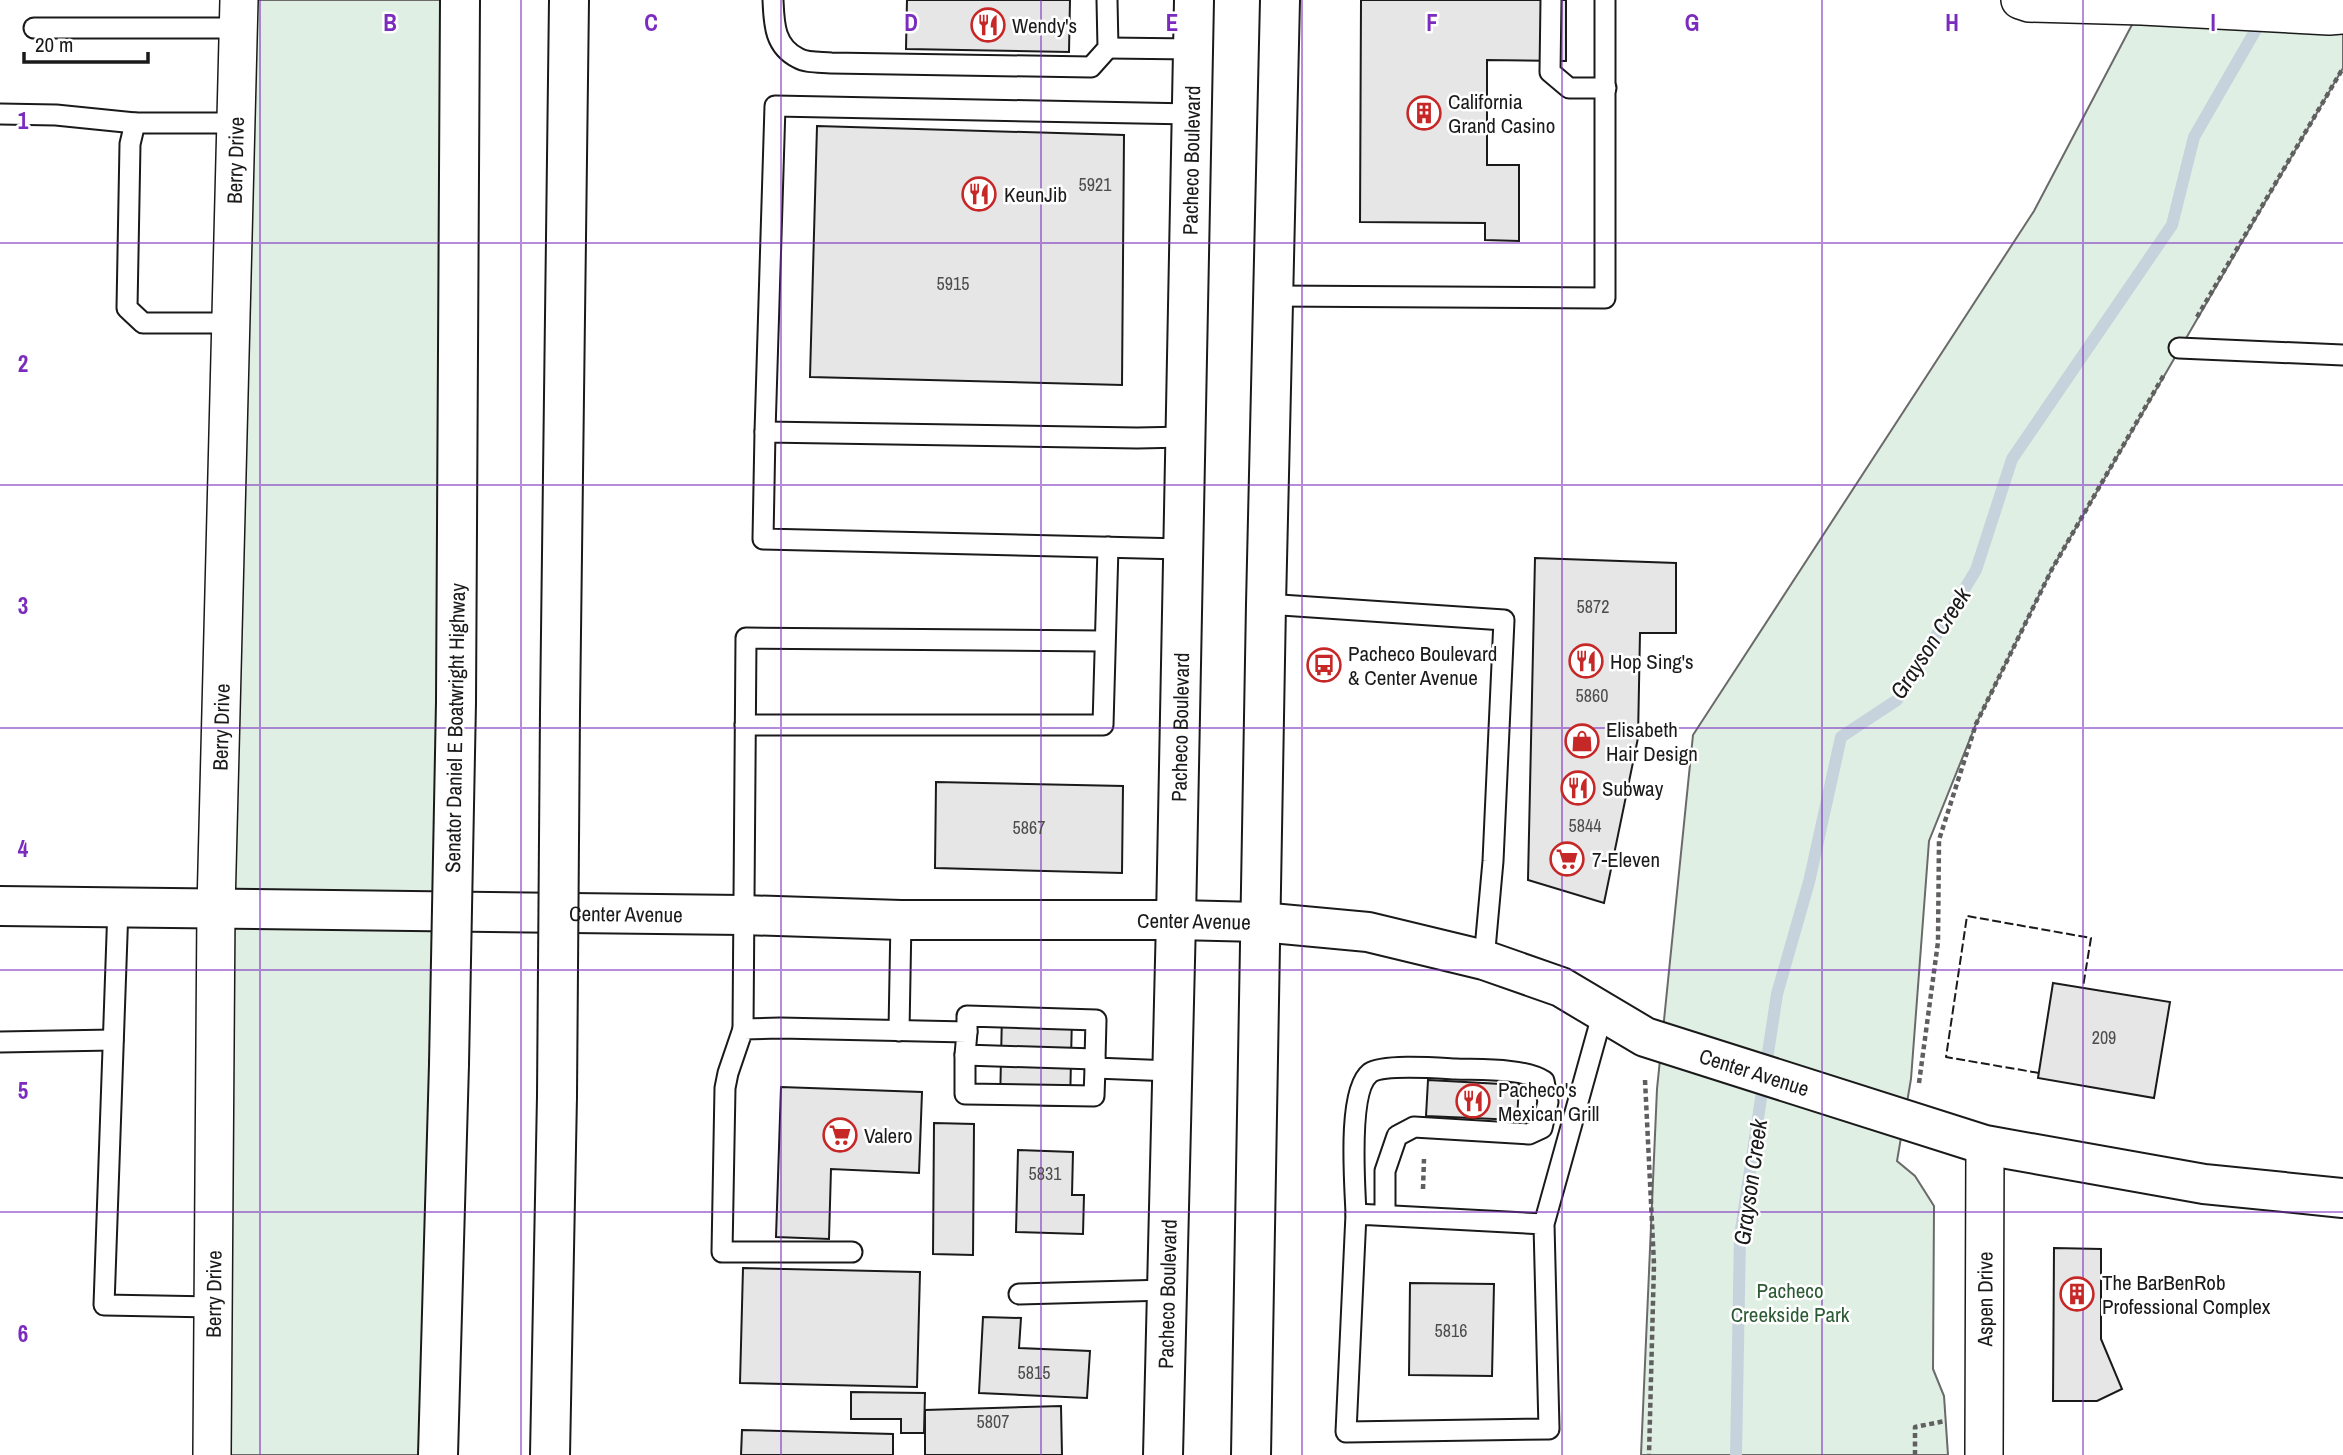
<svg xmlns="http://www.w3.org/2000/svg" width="2343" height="1455" font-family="'Archivo Narrow',sans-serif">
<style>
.green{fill:#e0efe3;stroke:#6a6a6a;stroke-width:2}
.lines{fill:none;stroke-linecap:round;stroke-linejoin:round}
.stream{stroke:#c6d2dc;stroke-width:12}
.building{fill:#e6e6e6;stroke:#1a1a1a;stroke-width:2}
.lane-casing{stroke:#1a1a1a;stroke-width:23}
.street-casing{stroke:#1a1a1a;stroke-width:40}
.secondary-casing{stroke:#1a1a1a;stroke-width:42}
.highway-casing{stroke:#1a1a1a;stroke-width:42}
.path{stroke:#5f5f5f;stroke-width:4.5;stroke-dasharray:5 3.5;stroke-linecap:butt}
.lane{stroke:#fff;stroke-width:19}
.street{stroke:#fff;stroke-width:37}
.secondary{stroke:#fff;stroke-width:38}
.highway{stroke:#fff;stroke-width:38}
.highway-bridge-casing{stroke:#1a1a1a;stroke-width:42;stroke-linecap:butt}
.highway-bridge{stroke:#fff;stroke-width:38}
.fence{stroke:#1a1a1a;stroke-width:2;stroke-dasharray:9 3.5;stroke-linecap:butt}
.grid{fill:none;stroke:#7b2cbf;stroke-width:2;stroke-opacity:0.55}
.labels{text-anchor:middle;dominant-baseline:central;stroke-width:5;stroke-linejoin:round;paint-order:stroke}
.number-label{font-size:18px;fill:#4d4d4d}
.poi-label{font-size:21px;fill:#1a1a1a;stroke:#fff;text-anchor:start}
.street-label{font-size:21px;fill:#1a1a1a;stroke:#fff}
.park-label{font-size:21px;fill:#2b5a34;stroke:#fff}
.water-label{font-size:23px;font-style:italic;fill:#1a1a1a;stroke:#fff}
.grid-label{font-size:23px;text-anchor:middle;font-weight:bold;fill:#7b2cbf;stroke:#fff;stroke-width:5;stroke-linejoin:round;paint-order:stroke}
</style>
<rect width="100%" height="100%" fill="#fff"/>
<g class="green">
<polygon points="239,0 460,0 438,1455 212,1455"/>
<polygon points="2145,0 2343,0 2343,68 2052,569 1976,724 1929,841 1911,1079 1897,1161 1915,1176 1934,1206 1933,1369 1944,1396 1948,1455 1641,1455 1657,1089 1693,735 2034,211"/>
</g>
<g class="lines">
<polyline class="stream" points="1736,1455 1740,1236 1777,994 1809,882 1841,737 1897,700 1976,570 2012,459 2172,225 2194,137 2262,19"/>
</g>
<g class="building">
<polygon points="907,0 1070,0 1069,52 906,49"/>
<polygon points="1361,0 1566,0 1566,61 1487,60 1487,165 1519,165 1519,241 1485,240 1485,223 1360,222"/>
<polygon points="817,126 1124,135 1122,385 810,377"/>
<polygon points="1535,558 1676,563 1676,633 1640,633 1638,738 1604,903 1528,880"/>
<polygon points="936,782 1123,786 1122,873 935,868"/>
<polygon points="2053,983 2170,1002 2154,1098 2038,1078"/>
<polygon points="1002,1014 1072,1015 1070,1106 1000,1104"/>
<polygon points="1428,1080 1519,1085 1517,1120 1426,1116"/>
<polygon points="781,1087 922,1092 919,1173 831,1169 829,1239 776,1237"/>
<polygon points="934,1123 974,1124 973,1255 933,1254"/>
<polygon points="1018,1150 1073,1152 1072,1195 1084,1195 1083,1234 1016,1232"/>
<polygon points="2054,1248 2101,1249 2101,1339 2122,1389 2097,1401 2053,1401"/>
<polygon points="743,1268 920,1272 917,1387 740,1383"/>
<polygon points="1410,1283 1494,1284 1492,1376 1409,1375"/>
<polygon points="983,1317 1021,1318 1019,1348 1090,1351 1087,1398 979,1393"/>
<polygon points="851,1392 925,1393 924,1433 901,1433 901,1419 851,1419"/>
<polygon points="1061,1406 1062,1455 925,1455 925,1410"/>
<polygon points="742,1430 893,1434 893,1455 741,1455"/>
</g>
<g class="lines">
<defs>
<g id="lane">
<path d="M773,0C774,23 774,46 798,58C806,63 821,62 831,63L1091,67L1108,48L1107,0"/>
<polyline points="1551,0 1550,72 1569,88 1606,88"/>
<polyline points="34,28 238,28"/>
<polyline points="1108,48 1193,49"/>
<polyline points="0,114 56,115 135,123"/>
<polyline points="1272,296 1605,298 1605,0"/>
<polyline points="231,323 143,323 127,308 130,144 135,123 235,123"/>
<polyline points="2179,348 2343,355"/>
<polyline points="765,432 775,106 1192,114"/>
<polyline points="1183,549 763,539 765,432 1137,438 1186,437"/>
<polyline points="1266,604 1504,620 1493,861 1484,960"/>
<polyline points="745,725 1103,725 1108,547"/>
<polyline points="118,907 104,1305 214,1307"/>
<polyline points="743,1029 746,638 1104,641"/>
<polyline points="899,1031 901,920"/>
<polyline points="967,1032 967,1016 1096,1020 1095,1059"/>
<polyline points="0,1042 113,1040"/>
<polyline points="965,1055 965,1094 1094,1096 1095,1068"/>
<path d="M1356,1214C1355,1185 1347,1091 1370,1073C1383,1064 1437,1068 1455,1069C1480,1070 1524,1068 1544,1081L1548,1102L1542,1128L1529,1134L1414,1127L1397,1136L1385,1171V1215"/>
<polyline points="1544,1224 1356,1214 1346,1432 1549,1429 1544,1224 1603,1012"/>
<polyline points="852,1252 722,1252 725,1088 728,1073 743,1029 780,1028 967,1032 965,1055 1095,1059 1095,1068 1172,1071"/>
<polyline points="1019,1294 1167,1290"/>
</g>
<g id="street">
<polyline points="2020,0 2029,3 2142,6 2329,16 2343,15"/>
<path id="s1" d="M212,1455L216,908L239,0"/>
<path id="s2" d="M1984,1455L1985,1145"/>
</g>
<g id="secondary">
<path id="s3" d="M0,906L743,915L901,920H1176L1260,922L1368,932L1484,960L1561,987L1645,1037L1985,1145L2204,1184L2343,1198"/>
<path id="s4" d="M1163,1455L1176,920L1194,0"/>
<polyline points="1251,1455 1266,604 1280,0"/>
</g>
<g id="highway">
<polyline points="456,702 460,0"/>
<polyline points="560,712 569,0"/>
<polyline points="438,1455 449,1064"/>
<polyline points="550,1455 557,1096"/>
</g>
</defs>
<use href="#lane" class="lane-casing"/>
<use href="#street" class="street-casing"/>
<use href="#secondary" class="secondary-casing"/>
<use href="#highway" class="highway-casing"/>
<g class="path">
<polyline points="2197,317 2343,68"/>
<polyline points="1645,1080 1654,1264 1649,1455"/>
<polyline points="1919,1083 1938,942 1939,840 1976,724 2052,569 2165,373"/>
<polyline points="1423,1189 1424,1159"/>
<polyline points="1915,1455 1915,1427 1945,1421"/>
</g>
<use href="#lane" class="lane"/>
<use href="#street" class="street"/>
<use href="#secondary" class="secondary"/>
<use href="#highway" class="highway"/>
<defs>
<g id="highway-bridge">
<polyline points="449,1064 456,702"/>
<polyline points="557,1096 560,712"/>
</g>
</defs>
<use href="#highway-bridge" class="highway-bridge-casing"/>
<use href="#highway-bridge" class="highway-bridge"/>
<polyline class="fence" points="2039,1073 1946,1057 1967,916 2091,938 2083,987"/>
</g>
<path class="grid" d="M260,0V1455M521,0V1455M781,0V1455M1041,0V1455M1302,0V1455M1562,0V1455M1822,0V1455M2083,0V1455M0,243H2343M0,485H2343M0,728H2343M0,970H2343M0,1212H2343"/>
<defs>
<symbol id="restaurant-ring" viewBox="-11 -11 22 22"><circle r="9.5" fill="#fff" stroke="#c62828" stroke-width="1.5"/><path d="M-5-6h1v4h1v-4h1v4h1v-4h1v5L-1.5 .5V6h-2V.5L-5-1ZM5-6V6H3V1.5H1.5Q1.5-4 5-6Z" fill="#c62828"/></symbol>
<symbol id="building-ring" viewBox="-11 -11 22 22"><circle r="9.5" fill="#fff" stroke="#c62828" stroke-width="1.5"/><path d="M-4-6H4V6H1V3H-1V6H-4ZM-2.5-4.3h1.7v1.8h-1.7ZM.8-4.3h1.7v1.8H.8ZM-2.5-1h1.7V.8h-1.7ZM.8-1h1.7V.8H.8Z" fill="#c62828"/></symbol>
<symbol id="bus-ring" viewBox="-11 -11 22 22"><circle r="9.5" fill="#fff" stroke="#c62828" stroke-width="1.5"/><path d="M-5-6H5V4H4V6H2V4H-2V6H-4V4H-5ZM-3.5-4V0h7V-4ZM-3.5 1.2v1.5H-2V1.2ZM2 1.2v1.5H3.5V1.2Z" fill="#c62828"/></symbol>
<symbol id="shop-ring" viewBox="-11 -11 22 22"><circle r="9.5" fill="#fff" stroke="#c62828" stroke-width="1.5"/><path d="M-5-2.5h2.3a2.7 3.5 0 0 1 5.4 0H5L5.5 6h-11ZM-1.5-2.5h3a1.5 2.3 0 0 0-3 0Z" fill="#c62828"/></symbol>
<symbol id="supermarket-ring" viewBox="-11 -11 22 22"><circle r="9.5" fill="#fff" stroke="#c62828" stroke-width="1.5"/><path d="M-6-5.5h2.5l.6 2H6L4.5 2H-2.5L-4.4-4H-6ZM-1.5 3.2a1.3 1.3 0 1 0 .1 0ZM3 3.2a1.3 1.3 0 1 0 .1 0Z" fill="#c62828"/></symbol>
</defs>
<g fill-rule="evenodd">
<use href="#restaurant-ring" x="969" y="6" width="38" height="38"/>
<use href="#building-ring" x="1405" y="94" width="38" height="38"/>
<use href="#restaurant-ring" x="960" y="175" width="38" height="38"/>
<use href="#restaurant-ring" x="1567" y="642" width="38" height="38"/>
<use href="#bus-ring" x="1305" y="646" width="38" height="38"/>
<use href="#shop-ring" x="1563" y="722" width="38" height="38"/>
<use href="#restaurant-ring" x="1559" y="769" width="38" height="38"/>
<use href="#supermarket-ring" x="1548" y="840" width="38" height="38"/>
<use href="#restaurant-ring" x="1454" y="1082" width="38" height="38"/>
<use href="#supermarket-ring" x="821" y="1116" width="38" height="38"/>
<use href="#building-ring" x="2058" y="1275" width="38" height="38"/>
</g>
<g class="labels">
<g class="number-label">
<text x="1095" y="184">5921</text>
<text x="953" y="283">5915</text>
<text x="1593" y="606">5872</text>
<text x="1592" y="695">5860</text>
<text x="1585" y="825">5844</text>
<text x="1029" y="827">5867</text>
<text x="2104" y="1037">209</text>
<text x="1045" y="1173">5831</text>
<text x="1451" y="1330">5816</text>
<text x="1034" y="1372">5815</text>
<text x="993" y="1421">5807</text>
</g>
<g class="poi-label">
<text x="1012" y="25">Wendy's</text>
<text x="1448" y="101">California<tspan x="1448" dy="24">Grand Casino</tspan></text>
<text x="1004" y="194">KeunJib</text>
<text x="1348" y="653">Pacheco Boulevard<tspan x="1348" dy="24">&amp; Center Avenue</tspan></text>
<text x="1610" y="661">Hop Sing's</text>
<text x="1606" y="729">Elisabeth<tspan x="1606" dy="24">Hair Design</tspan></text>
<text x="1602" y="788">Subway</text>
<text x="1592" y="859">7-Eleven</text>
<text x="1498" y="1089">Pacheco's<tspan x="1498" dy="24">Mexican Grill</tspan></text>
<text x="864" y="1135">Valero</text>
<text x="2102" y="1282">The BarBenRob<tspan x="2102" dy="24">Professional Complex</tspan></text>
</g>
<g class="street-label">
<text stroke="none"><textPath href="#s1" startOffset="1295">Berry Drive</textPath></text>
<text stroke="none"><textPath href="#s4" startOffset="1295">Pacheco Boulevard</textPath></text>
<text stroke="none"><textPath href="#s1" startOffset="728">Berry Drive</textPath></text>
<text transform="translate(455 728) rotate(-89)">Senator Daniel E Boatwright Highway</text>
<text stroke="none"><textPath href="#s4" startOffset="728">Pacheco Boulevard</textPath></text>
<text stroke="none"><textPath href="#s3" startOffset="626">Center Avenue</textPath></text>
<text stroke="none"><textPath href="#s3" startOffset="1194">Center Avenue</textPath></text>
<text stroke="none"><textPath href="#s3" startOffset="1782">Center Avenue</textPath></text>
<text stroke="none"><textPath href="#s1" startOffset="161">Berry Drive</textPath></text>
<text stroke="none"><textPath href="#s4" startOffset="161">Pacheco Boulevard</textPath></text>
<text stroke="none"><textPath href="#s2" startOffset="156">Aspen Drive</textPath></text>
</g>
<g class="park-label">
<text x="1790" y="1290">Pacheco<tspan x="1790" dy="24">Creekside Park</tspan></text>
</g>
<g class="water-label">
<text transform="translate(1930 643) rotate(-57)">Grayson Creek</text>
<text transform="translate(1750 1182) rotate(-82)">Grayson Creek</text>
</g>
</g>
<g class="grid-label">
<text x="390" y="31">B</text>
<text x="651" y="31">C</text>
<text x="911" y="31">D</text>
<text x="1172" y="31">E</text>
<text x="1432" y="31">F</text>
<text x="1692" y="31">G</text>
<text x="1952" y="31">H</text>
<text x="2213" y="31">I</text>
<text x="23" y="129">1</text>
<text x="23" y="372">2</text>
<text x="23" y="614">3</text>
<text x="23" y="857">4</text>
<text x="23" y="1099">5</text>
<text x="23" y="1342">6</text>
</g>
<path d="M24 52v10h124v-10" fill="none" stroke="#1a1a1a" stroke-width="3.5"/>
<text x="35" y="52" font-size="21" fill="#1a1a1a" stroke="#ffffff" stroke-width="5" paint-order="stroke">20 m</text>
</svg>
